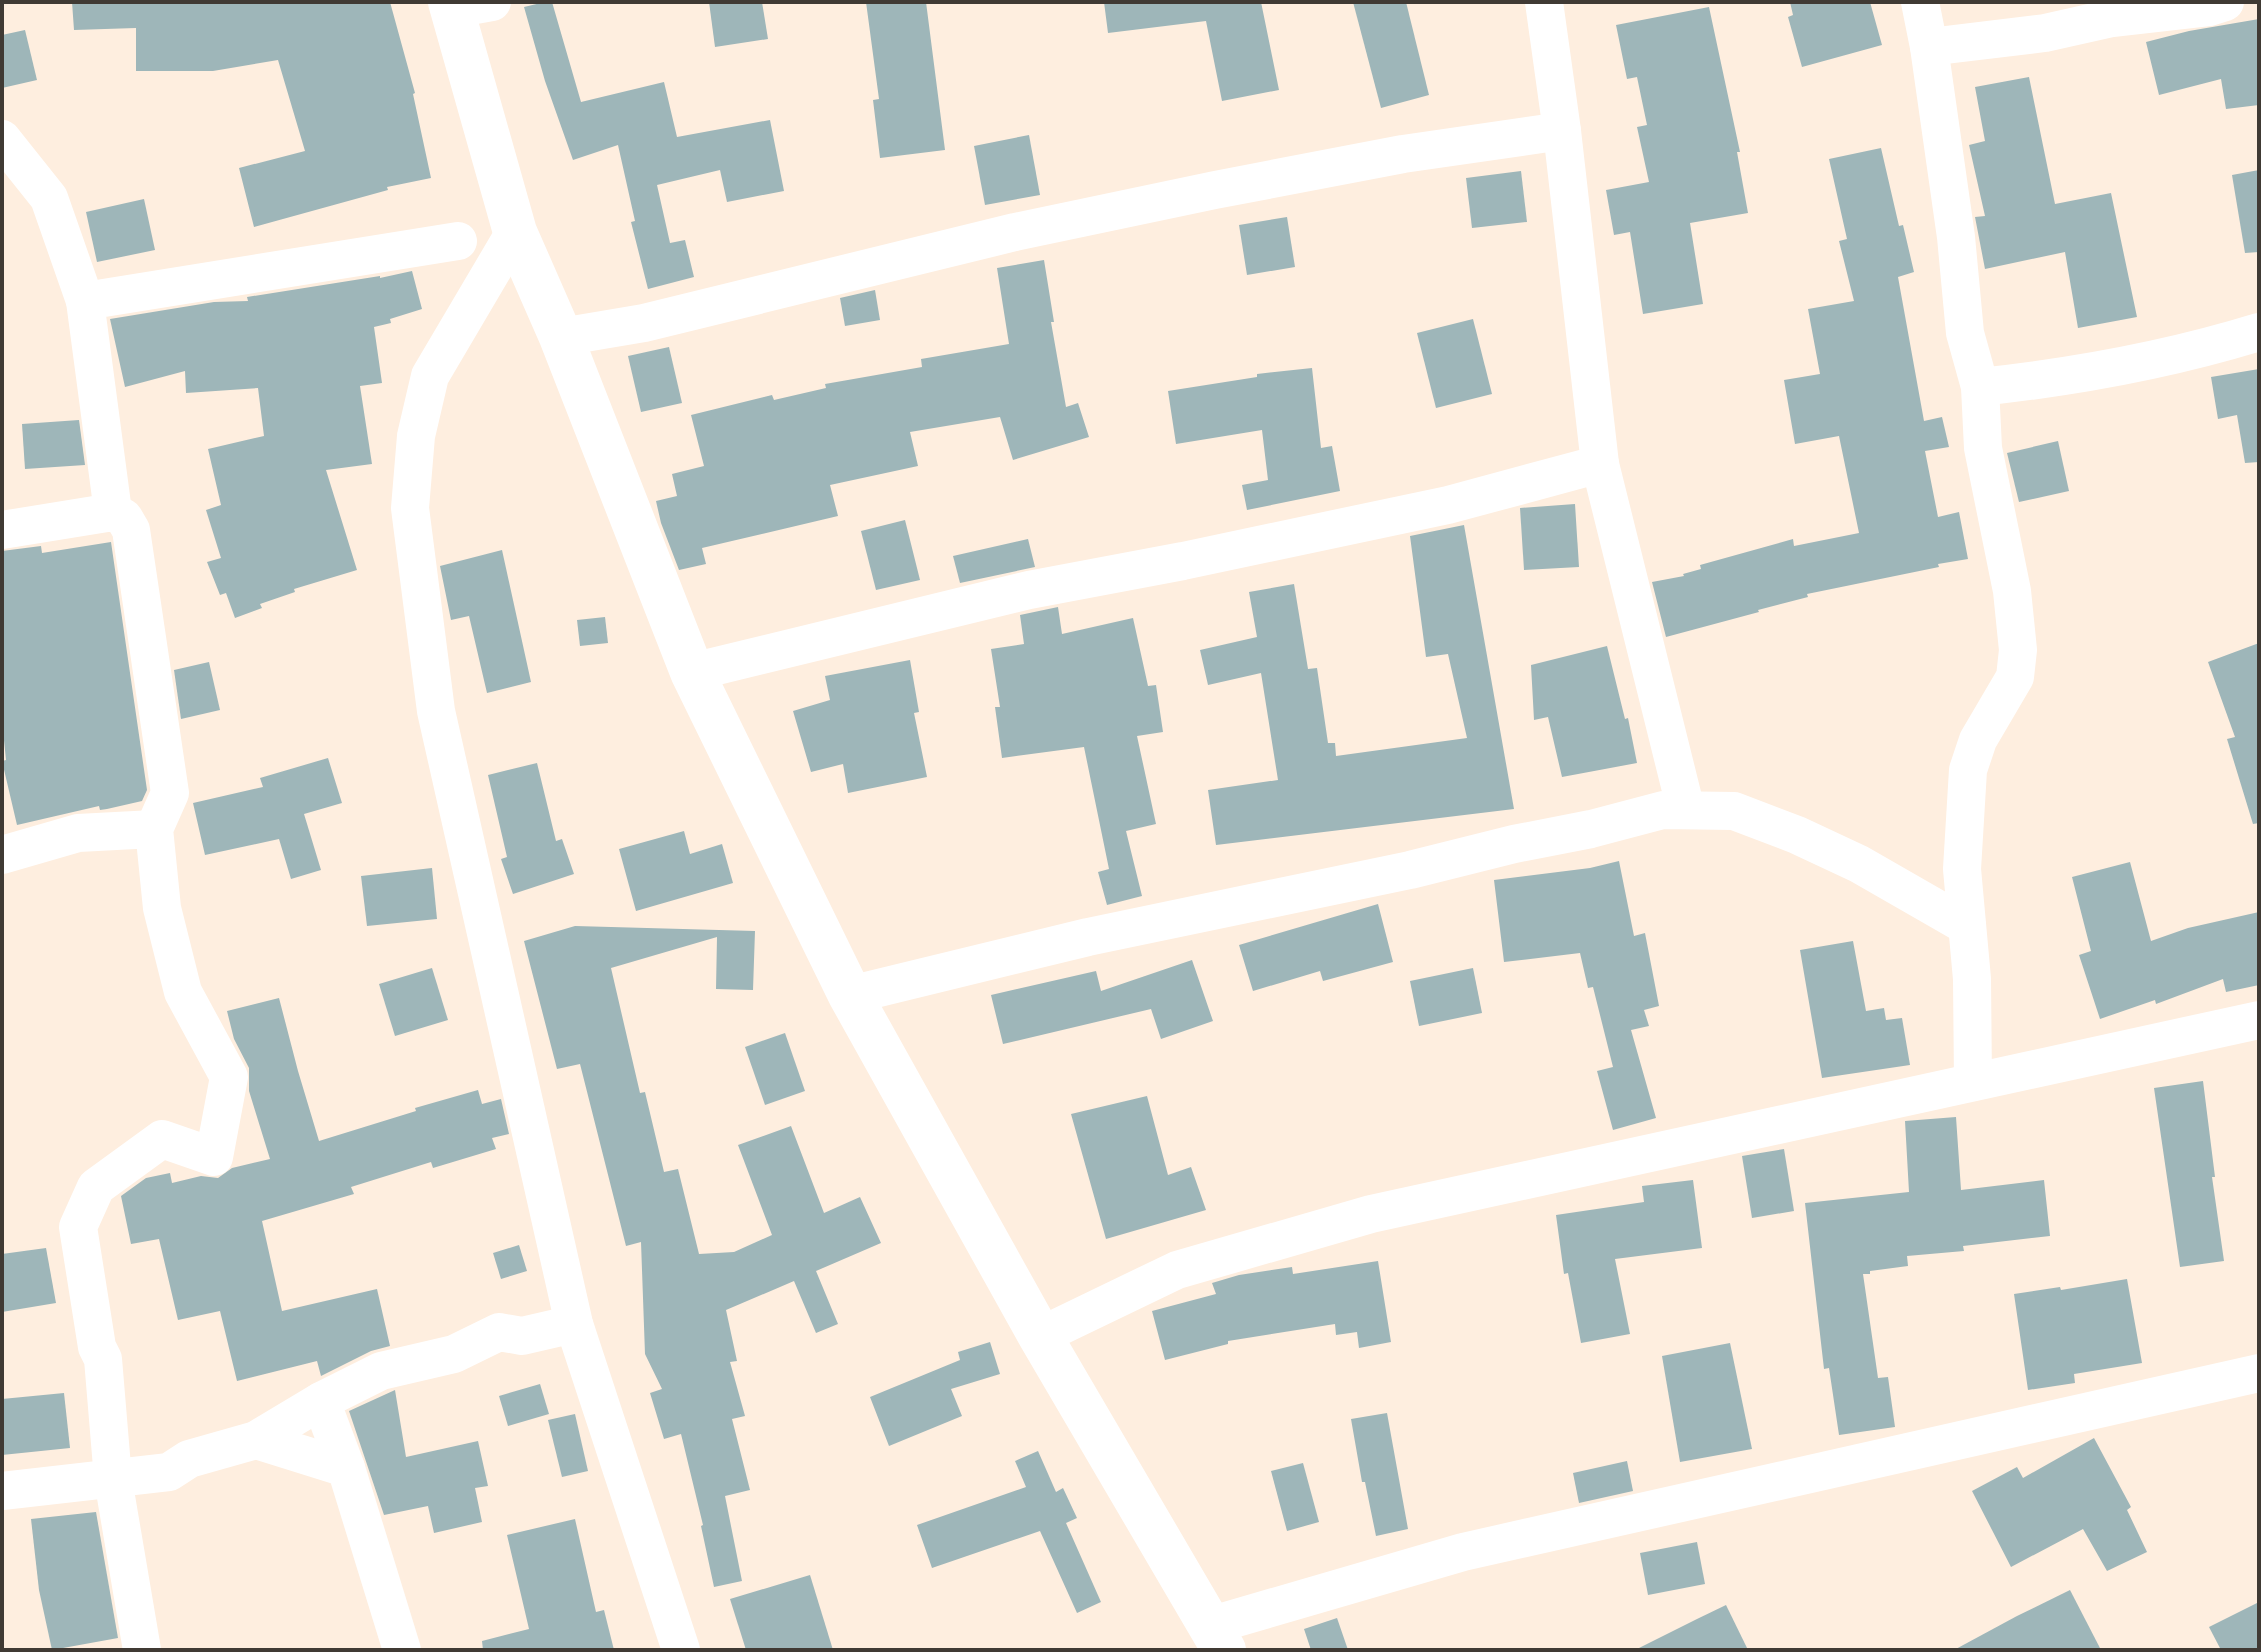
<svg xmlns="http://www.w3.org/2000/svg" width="2261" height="1652" font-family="'Noto Sans',sans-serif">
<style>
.building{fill:#9eb6b9}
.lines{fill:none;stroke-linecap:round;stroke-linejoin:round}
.minor{stroke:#fff;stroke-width:38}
.major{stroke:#fff;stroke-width:44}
</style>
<rect width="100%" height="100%" fill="#feeedf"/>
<g class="building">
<polygon points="72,2 390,2 415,93 413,94 431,178 387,187 388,190 254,227 239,168 305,151 278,60 213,71 136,71 136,28 74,30"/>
<polygon points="545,2 552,2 581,102 664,82 677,137 770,120 784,191 727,202 720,170 657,185 670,243 685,240 694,277 648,289 631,222 635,221 618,145 573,160 545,81 524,7"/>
<polygon points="709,2 762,2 768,39 715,47"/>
<polygon points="866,2 926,2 945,150 880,158 873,100 879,99"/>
<polygon points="1104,2 1261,2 1279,90 1222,101 1206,21 1108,33"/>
<polygon points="1353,2 1406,2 1429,95 1381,108"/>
<polygon points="1790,2 1870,2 1882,45 1802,67 1788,17 1793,15"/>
<polygon points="1709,7 1740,152 1737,152 1748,213 1690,223 1703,304 1643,314 1630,232 1614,235 1606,190 1649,182 1637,127 1647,125 1637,77 1627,79 1616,25"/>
<polygon points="2259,19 2259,105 2226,109 2221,79 2159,95 2146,42 2189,31"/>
<polygon points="25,30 37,80 2,88 2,35"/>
<polygon points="2029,77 2055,204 2111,193 2137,317 2078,328 2065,252 1985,269 1975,217 1985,216 1969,145 1985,141 1975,87"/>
<polygon points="1029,135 1040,195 985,205 974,146"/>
<polygon points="1881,148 1899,226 1903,225 1914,272 1898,277 1924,421 1942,417 1949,447 1925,451 1938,517 1959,512 1968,559 1938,564 1939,567 1807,594 1808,597 1758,610 1759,612 1666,637 1652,582 1684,576 1683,574 1701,569 1700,565 1793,539 1794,546 1859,533 1839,436 1795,444 1784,380 1820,374 1808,309 1854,301 1839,241 1847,239 1829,159"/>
<polygon points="2259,170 2259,252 2245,253 2232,175"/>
<polygon points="1521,171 1527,222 1472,228 1466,178"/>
<polygon points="144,199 155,250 97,262 86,212"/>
<polygon points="1287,217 1295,267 1247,275 1239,225"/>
<polygon points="1044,260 1054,322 1051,322 1066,407 1078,403 1089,437 1013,460 1000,417 910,432 918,466 830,485 838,516 702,548 706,564 679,570 661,523 656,501 677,496 672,474 704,466 691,415 772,395 774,400 826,388 825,384 922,367 921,359 1009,344 997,268"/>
<polygon points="412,271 422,309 390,319 391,323 374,327 382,383 360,386 372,464 326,470 357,570 294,589 295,592 260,604 262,608 235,618 226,593 220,595 207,562 221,558 206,510 221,505 208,449 264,436 258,388 186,393 185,371 125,387 110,319 214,302 248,301 247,297 380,276 380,278"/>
<polygon points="875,290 880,320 845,326 840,298"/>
<polygon points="1473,319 1492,394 1436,408 1417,333"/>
<polygon points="669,347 682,403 641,412 628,356"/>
<polygon points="1312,368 1321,448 1332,446 1340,491 1247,510 1242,485 1268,480 1262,430 1176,444 1168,391 1257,377 1257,374"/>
<polygon points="2259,369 2259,462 2245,463 2237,415 2218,419 2211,377"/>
<polygon points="79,420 85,465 25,469 22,424"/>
<polygon points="2058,441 2069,491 2019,502 2007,453"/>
<polygon points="1575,504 1579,567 1524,570 1520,508"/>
<polygon points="905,520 920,580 876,590 861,531"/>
<polygon points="1464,525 1514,809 1216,845 1208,790 1278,780 1261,673 1208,685 1200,650 1257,637 1249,592 1294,584 1308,669 1317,668 1328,743 1335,743 1336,756 1467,738 1448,654 1426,657 1410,536"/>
<polygon points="1028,539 1035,567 960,583 953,556"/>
<polygon points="111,542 147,790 142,801 107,809 100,810 99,806 17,825 2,761 6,760 2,721 2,551 41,546 42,553"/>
<polygon points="502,550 531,682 487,693 469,616 451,620 440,566"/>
<polygon points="1058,607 1062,634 1133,618 1148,686 1156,685 1163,732 1137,736 1156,824 1126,831 1142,896 1107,905 1098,872 1109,869 1084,747 1002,758 995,707 1000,707 991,649 1024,644 1020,615"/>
<polygon points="605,617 608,643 580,646 577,620"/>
<polygon points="2259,643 2259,823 2253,824 2227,739 2235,737 2208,662"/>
<polygon points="1607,646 1625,719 1628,718 1637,763 1562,777 1548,717 1534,720 1531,665"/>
<polygon points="910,660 919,712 914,713 927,777 848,793 843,764 811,772 793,711 830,700 825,676"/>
<polygon points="209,662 220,710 181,719 174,670"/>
<polygon points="328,758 342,803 304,814 321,870 291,879 279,839 205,855 193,803 263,787 260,778"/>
<polygon points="537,763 556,841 562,839 574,874 513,894 501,859 507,857 488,775"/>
<polygon points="684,831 690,854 722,844 733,883 636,911 619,849"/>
<polygon points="1619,861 1634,936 1645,933 1659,1006 1644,1010 1649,1026 1631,1030 1656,1118 1613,1130 1597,1071 1613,1067 1593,987 1588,988 1580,953 1504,962 1494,880 1590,868"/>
<polygon points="2130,862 2151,941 2188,928 2259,912 2259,985 2226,992 2223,979 2156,1004 2155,1000 2100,1019 2079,955 2091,951 2072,877"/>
<polygon points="432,868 437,919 367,926 361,876"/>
<polygon points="1378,904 1393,962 1323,981 1320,971 1253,991 1239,945"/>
<polygon points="575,926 755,931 753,990 716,989 717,937 611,968 640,1093 645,1092 664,1172 678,1169 699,1254 734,1252 772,1235 738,1145 791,1126 824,1213 860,1197 881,1243 816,1271 838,1324 816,1333 794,1281 726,1310 737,1361 730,1362 745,1416 732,1419 750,1490 725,1496 742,1581 714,1587 701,1526 703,1525 681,1434 664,1439 650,1393 662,1389 645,1354 641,1242 626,1246 580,1064 557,1069 524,941"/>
<polygon points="1853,941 1866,1011 1884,1008 1886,1020 1902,1018 1910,1065 1822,1078 1800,950"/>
<polygon points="1192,960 1213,1021 1161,1039 1151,1009 1003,1044 991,995 1096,971 1101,991"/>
<polygon points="432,968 448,1020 395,1036 379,984"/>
<polygon points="1473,968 1482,1013 1419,1026 1410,981"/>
<polygon points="279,998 298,1071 319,1141 416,1111 415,1108 478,1090 482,1104 501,1099 509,1134 492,1138 496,1149 433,1168 431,1162 351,1187 354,1194 262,1221 282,1311 377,1289 390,1346 371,1351 321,1376 317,1361 237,1381 220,1311 178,1320 159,1239 131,1244 121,1196 146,1178 170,1173 172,1183 201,1176 218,1178 232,1168 270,1159 249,1091 249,1068 234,1039 227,1011"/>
<polygon points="785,1033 805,1091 765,1105 745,1047"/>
<polygon points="2203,1081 2215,1177 2212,1177 2224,1261 2180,1267 2154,1088"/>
<polygon points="1147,1096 1168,1175 1191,1167 1206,1210 1106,1239 1071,1114"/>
<polygon points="1956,1117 1961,1190 2044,1180 2050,1236 1963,1246 1964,1251 1907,1256 1908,1266 1870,1271 1870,1274 1863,1274 1878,1378 1888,1377 1895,1427 1839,1435 1829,1368 1824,1369 1805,1203 1909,1192 1905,1121"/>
<polygon points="1784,1149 1794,1211 1752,1218 1742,1156"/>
<polygon points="1693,1180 1702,1248 1615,1259 1630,1334 1581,1343 1568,1273 1564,1274 1556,1215 1644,1202 1642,1186"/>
<polygon points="519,1245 527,1271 501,1279 493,1253"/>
<polygon points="46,1248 56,1303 2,1312 2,1254"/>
<polygon points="1378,1261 1391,1342 1359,1348 1357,1332 1336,1335 1335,1324 1228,1341 1228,1344 1165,1360 1152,1311 1216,1294 1212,1283 1239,1275 1292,1267 1293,1274"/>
<polygon points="2127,1279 2142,1363 2074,1374 2075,1383 2028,1390 2014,1294 2060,1287 2061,1290"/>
<polygon points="990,1342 1000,1374 951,1389 962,1416 889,1446 870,1397 960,1360 958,1352"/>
<polygon points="1730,1343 1752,1449 1680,1462 1662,1356"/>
<polygon points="540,1384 549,1414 508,1426 499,1396"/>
<polygon points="395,1390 406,1457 478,1441 488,1486 475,1488 482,1522 434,1533 428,1506 384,1515 349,1411"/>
<polygon points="64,1393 70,1448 2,1455 2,1399"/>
<polygon points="1387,1413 1408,1529 1376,1536 1365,1482 1362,1482 1351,1419"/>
<polygon points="575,1414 588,1471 562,1477 548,1420"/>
<polygon points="2094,1438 2131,1507 2127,1510 2147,1552 2107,1571 2083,1529 2011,1567 1972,1491 2017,1467 2023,1478"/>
<polygon points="1038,1451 1056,1492 1063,1488 1077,1518 1066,1523 1101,1602 1077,1613 1040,1531 932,1568 917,1525 1026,1487 1015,1461"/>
<polygon points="1627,1461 1633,1491 1579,1503 1573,1473"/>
<polygon points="1303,1463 1319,1522 1287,1531 1271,1471"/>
<polygon points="96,1512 118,1638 52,1650 39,1590 31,1519"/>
<polygon points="575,1519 596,1612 604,1610 614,1650 483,1650 482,1641 529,1629 507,1535"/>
<polygon points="1697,1542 1705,1584 1648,1595 1640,1553"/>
<polygon points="810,1575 833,1650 746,1650 730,1599"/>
<polygon points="2070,1590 2101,1650 1954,1650 2017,1616"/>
<polygon points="2259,1602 2259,1650 2221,1650 2209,1627"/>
<polygon points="1726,1605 1748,1650 1635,1650 1697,1619"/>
<polygon points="1337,1618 1348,1650 1311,1650 1304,1629"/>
</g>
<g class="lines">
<g class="minor">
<polyline points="1544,2 1562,131 1600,464 1686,810"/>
<polyline points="1920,2 1929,47 1956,237 1965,333 1980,387 1983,448 2012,591 2018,650 2015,677 1978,740 1968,770 1962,869 1972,979 1973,1082"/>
<polyline points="453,9 492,2"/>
<polyline points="1929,47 2045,33 2112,18 2209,7 2225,2"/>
<polyline points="2,139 49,198 85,301"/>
<polyline points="515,232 430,376 416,436 410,508 436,711 574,1324 681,1650"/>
<polyline points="561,337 644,323 1015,232 1215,190 1403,154 1562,131"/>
<path d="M1980,387C2074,377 2168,360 2259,332"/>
<polyline points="113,512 85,301 458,241"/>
<polyline points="2,530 113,512 124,518 131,530 170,793 154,829 162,908 183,992 229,1077 214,1157 162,1139 96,1187 78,1227 97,1347 103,1359 113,1479 142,1650"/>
<polyline points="692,672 1029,590 1183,561 1448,505 1600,464"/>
<polyline points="2,855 78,833 154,829"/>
<polyline points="850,995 1088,937 1410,870 1514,844 1591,829 1663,810 1734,811 1797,835 1859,864 1967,926"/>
<polyline points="1040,1336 1177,1270 1371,1214 2259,1020"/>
<polyline points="321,1401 346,1468 402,1650"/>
<polyline points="256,1440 346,1468"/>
<polyline points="2,1491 169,1472 189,1459 256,1440 321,1401 381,1371 454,1354 499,1332 522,1336 574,1324"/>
<polyline points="1209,1626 1463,1552 2259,1373"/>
</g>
<polyline class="major" points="450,2 515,232 561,337 692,672 850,995 1040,1336 1224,1650"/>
</g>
<rect width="2261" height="1652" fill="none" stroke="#403a34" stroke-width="8"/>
</svg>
